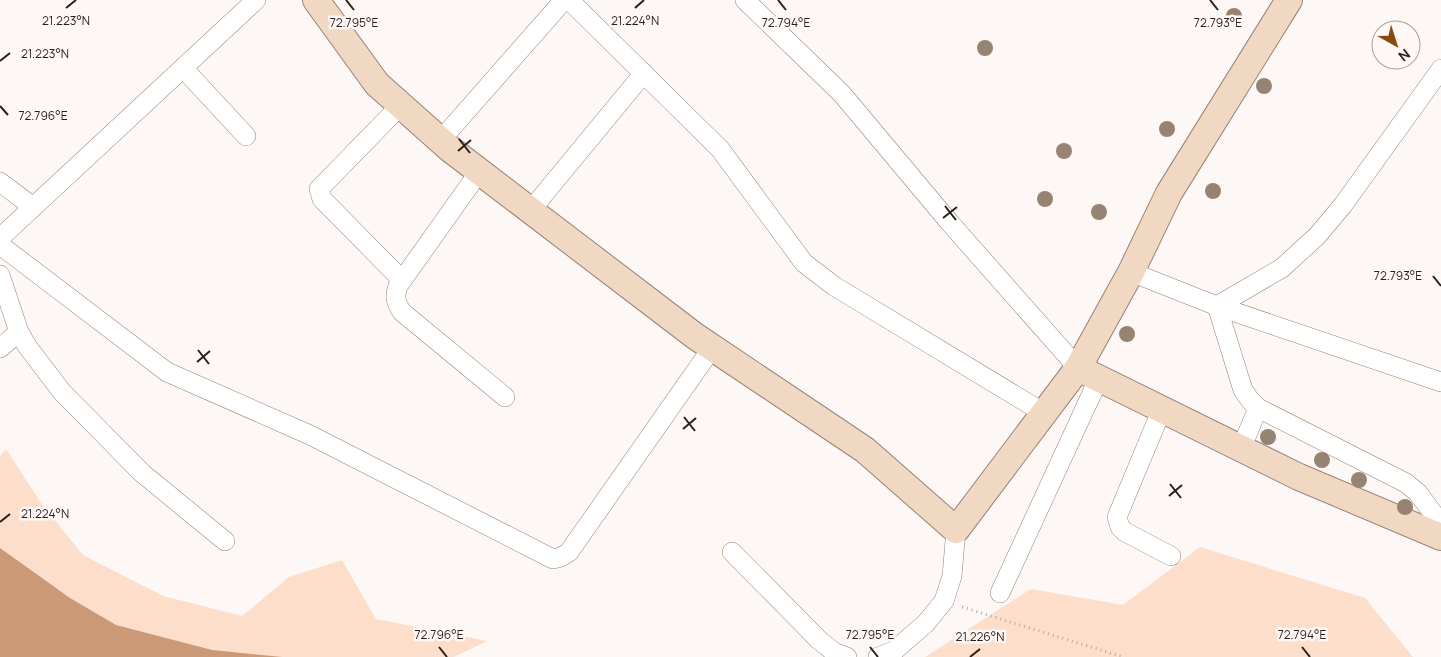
<svg xmlns="http://www.w3.org/2000/svg" width="1441" height="657" font-family="Manrope,sans-serif">
<style>
.green{fill:#fcdeca}
.water{fill:#cb9976}
.lines{fill:none;stroke-linecap:round;stroke-linejoin:round}
.street-casing{stroke:#968275;stroke-width:20}
.secondary-casing{stroke:#968275;stroke-width:28}
.path{stroke:#b1aba7;stroke-width:3;stroke-dasharray:1 4;stroke-linecap:butt}
.street{stroke:#fff;stroke-width:19}
.secondary{stroke:#f1d8c3;stroke-width:26}
.tree{fill:#978372}
.ticks{fill:none;stroke:#271f1a;stroke-width:2}
.ticks-label{font-size:12px;text-anchor:middle;fill:#271f1a;stroke:#fdf8f5;stroke-width:5;stroke-linejoin:round;paint-order:stroke}
</style>
<rect width="100%" height="100%" fill="#fdf8f5"/>
<g class="green">
<polygon points="6,449 41,503 83,555 163,596 242,616 289,577 342,560 376,619 487,641 454,657 196,657 0,580 0,456"/>
<polygon points="1200,547 1365,598 1413,657 925,657 1031,589 1123,605"/>
</g>
<polygon class="water" points="0,548 70,598 116,625 212,650 282,657 0,657"/>
<g class="lines">
<defs>
<g id="street">
<polyline points="569,0 720,149 804,263 834,286 1044,413"/>
<polyline points="745,0 842,94 950,223 1078,368"/>
<polyline points="183,68 246,136"/>
<polyline points="1441,69 1343,205 1317,236 1282,268 1217,306 1243,390 1250,400 1258,408 1406,483 1418,493 1441,524"/>
<polyline points="401,105 319,189 322,199 402,280"/>
<polyline points="440,141 564,0"/>
<path d="M479,172L398,286C394,297 396,303 402,312L505,397"/>
<polyline points="0,182 33,207"/>
<polyline points="530,211 644,73"/>
<polyline points="0,238 256,0"/>
<polyline points="0,245 167,372 310,435 553,559 561,557 569,552 712,348"/>
<polyline points="1131,272 1217,306 1441,382"/>
<polyline points="0,275 19,332 27,346 62,392 142,473 225,541"/>
<polyline points="0,348 19,332"/>
<polyline points="1162,409 1117,517 1120,527 1125,532 1171,556"/>
<polyline points="1241,449 1258,408"/>
<polyline points="732,552 819,640 834,652 847,657"/>
<polyline points="1000,593 1099,378"/>
<polyline points="878,657 894,651 926,623 944,601 952,576 956,530"/>
</g>
<g id="secondary">
<polyline points="316,0 377,84 450,149 695,336 865,450 956,530 1078,368 1131,272 1169,193 1289,0"/>
<polyline points="1078,368 1299,477 1441,537"/>
</g>
</defs>
<use href="#street" class="street-casing"/>
<use href="#secondary" class="secondary-casing"/>
<polyline class="path" points="962,607 1123,657"/>
<use href="#street" class="street"/>
<use href="#secondary" class="secondary"/>
</g>
<g class="tree">
<circle cx="1234" cy="16" r="8"/>
<circle cx="985" cy="48" r="8"/>
<circle cx="1264" cy="86" r="8"/>
<circle cx="1167" cy="129" r="8"/>
<circle cx="1064" cy="151" r="8"/>
<circle cx="1213" cy="191" r="8"/>
<circle cx="1045" cy="199" r="8"/>
<circle cx="1099" cy="212" r="8"/>
<circle cx="1127" cy="334" r="8"/>
<circle cx="1268" cy="437" r="8"/>
<circle cx="1322" cy="460" r="8"/>
<circle cx="1359" cy="480" r="8"/>
<circle cx="1405" cy="507" r="8"/>
</g>
<path class="ticks" d="M346,0L354,10M778,0L786,10M1210,0L1218,10M66,8L76,0M635,8L644,0M0,61L10,53M0,106L8,115M459,139L470,153M458,151L471,140M945,206L956,220M943,218L957,207M1433,276L1441,286M198,350L209,364M197,362L210,351M684,417L695,431M683,429L696,418M1170,484L1181,498M1169,496L1182,485M0,522L10,514M439,647L447,657M870,647L878,657M1302,647L1310,657M970,657L980,649"/>
<g class="ticks-label">
<text x="66" y="25">21.223°N</text>
<text x="635" y="25">21.224°N</text>
<text x="354" y="27">72.795°E</text>
<text x="786" y="27">72.794°E</text>
<text x="1218" y="27">72.793°E</text>
<text x="45" y="58">21.223°N</text>
<text x="43" y="120">72.796°E</text>
<text x="1398" y="280">72.793°E</text>
<text x="45" y="518">21.224°N</text>
<text x="439" y="639">72.796°E</text>
<text x="870" y="639">72.795°E</text>
<text x="1302" y="639">72.794°E</text>
<text x="980" y="641">21.226°N</text>
</g>
<g transform="translate(1396 45) rotate(141)"><circle r="24" fill="#fdf8f5" stroke="#a7a19d"/>
<path d="M0-4L9 19L0 12L-9 19Z" fill="#894a11"/>
<text y="-8" font-size="14" font-weight="bold" text-anchor="middle" fill="#271f1a">N</text>
</g>
</svg>
